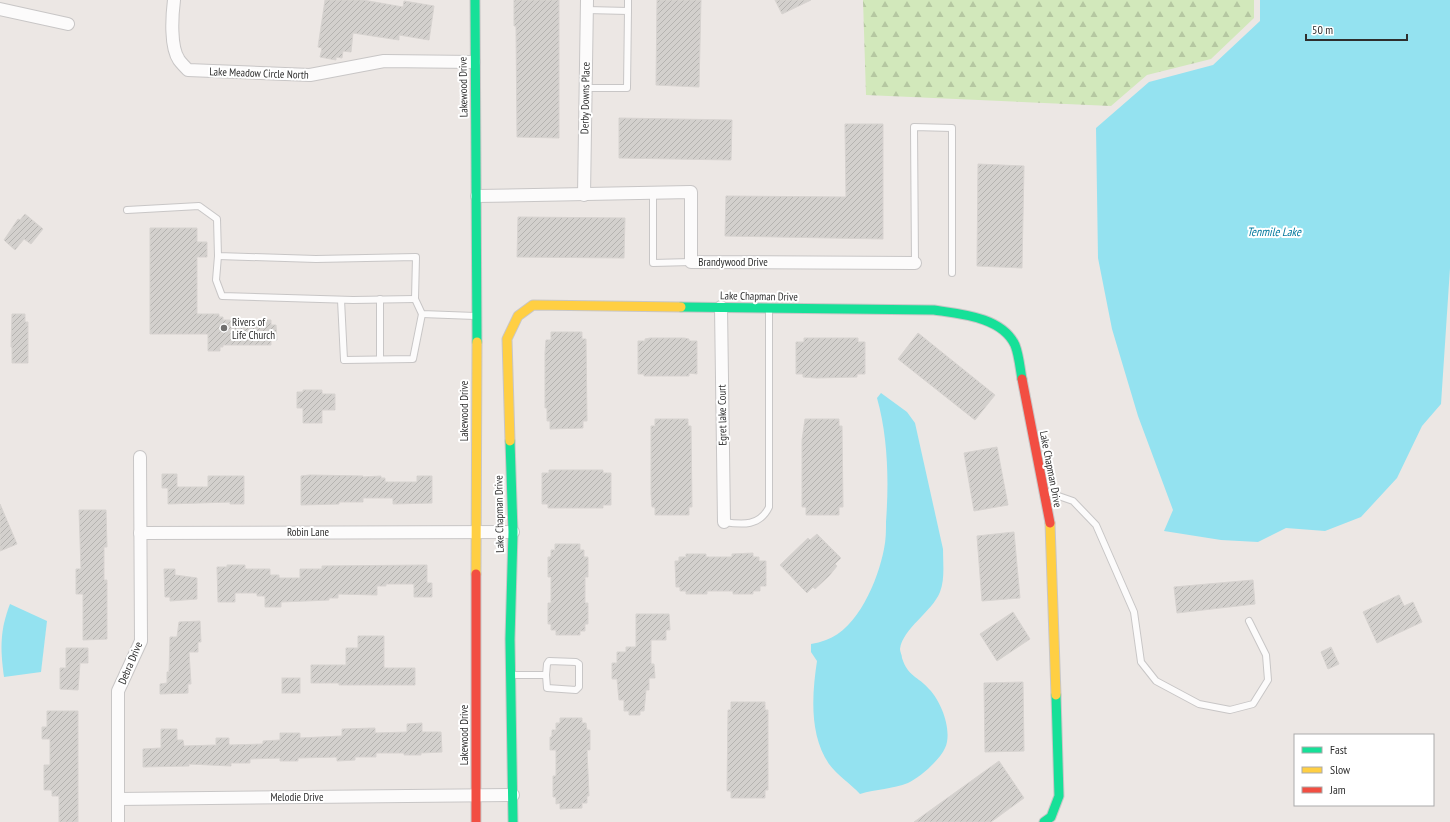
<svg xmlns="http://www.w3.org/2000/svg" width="1450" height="822" font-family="'PT Sans Narrow',sans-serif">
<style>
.forest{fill:url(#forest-firs)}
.water{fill:#94e2f0}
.building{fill:url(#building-hatch);stroke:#d7d3d0}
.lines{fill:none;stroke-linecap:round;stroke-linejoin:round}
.lane-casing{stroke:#c8c6c6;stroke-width:8}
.street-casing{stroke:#c8c6c6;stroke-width:14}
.fast-casing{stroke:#c8c6c6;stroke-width:11}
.slow-casing{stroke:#c8c6c6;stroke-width:11}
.jam-casing{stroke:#c8c6c6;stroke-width:11}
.lane{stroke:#fcfbfb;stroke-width:6}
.street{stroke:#fcfbfb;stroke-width:12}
.fast{stroke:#16e098;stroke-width:9}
.slow{stroke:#ffcf43;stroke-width:9}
.jam{stroke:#f24e42;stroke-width:9}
.poi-dot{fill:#706f6e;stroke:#fff;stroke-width:1.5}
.labels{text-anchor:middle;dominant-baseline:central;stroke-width:4;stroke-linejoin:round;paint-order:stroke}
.street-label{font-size:11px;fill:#2e2e2e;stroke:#fff}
.poi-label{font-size:11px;fill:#2e2e2e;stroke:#fff;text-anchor:start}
.water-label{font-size:12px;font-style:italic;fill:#087ca0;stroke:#fff}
</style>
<defs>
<pattern id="forest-firs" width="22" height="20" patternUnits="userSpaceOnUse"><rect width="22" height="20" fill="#d2e8bb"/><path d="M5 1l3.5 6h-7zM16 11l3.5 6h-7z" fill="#b5c7a1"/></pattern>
<pattern id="building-hatch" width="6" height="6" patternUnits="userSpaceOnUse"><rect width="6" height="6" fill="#d3d0cd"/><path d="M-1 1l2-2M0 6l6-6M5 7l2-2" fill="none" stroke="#b5b3b0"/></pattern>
</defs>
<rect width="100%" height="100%" fill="#ece7e4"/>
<polygon class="forest" points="863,0 1254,0 1254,18 1211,59 1147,75 1111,106 866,95"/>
<g class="water">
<polygon points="1260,0 1450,0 1450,268 1441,404 1422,426 1397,478 1361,517 1325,531 1286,528 1258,542 1221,540 1164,531 1173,510 1138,416 1112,329 1098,258 1096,128 1149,82 1213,65 1260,21"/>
<path d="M881,393L907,412L915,423L943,549C943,563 945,579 940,592C932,612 903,628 900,649C900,652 902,655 902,658C908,677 918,676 929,689C941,701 953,731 945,748C940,760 919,778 908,783C893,789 876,789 860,794C851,784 837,775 829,764C809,735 812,694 817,661L811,652V644C816,643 821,642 826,640C858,629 878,580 884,549C886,540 886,530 886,522C889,481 888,437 877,398Z"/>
<path d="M10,604L47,621L41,672L4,677C0,648 0,630 10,604Z"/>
</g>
<g class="building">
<polygon points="325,0 363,0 403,7 404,1 434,6 429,40 399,35 399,40 353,33 351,52 343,51 342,58 336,57 336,60 320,57 322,48 318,47"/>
<polygon points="514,0 559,0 559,138 517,137 516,26 514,26"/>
<polygon points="657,0 701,0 699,87 656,85"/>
<polygon points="775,0 811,0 782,14"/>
<polygon points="619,118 732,120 731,160 619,158"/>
<polygon points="845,124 883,124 883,239 725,236 726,196 846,197"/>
<polygon points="978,164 1024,166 1022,268 977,266"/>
<polygon points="25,214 43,229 31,244 24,239 15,250 4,240 18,219 20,220"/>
<polygon points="518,217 625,218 624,258 517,257"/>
<polygon points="150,228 197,228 197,242 207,242 207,257 197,257 197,314 219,314 219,317 223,317 223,320 271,320 271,325 276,325 277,340 271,340 271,345 223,345 223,347 220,347 220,351 208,351 208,334 150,334"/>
<polygon points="12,314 25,314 25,322 28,322 28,363 12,363 12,347 11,347"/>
<polygon points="551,332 582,332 582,339 586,339 587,421 583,421 583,428 550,429 550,421 547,421 547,408 545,408 545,353 546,340 551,340"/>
<polygon points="918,333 995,395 975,420 898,359"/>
<polygon points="650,338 684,338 689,339 689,341 697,341 697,374 689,373 689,376 644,376 644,374 638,374 638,341 645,341 645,339"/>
<polygon points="804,338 858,338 858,342 865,342 865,374 857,374 857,377 816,378 803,377 803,374 796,374 796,342 804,342"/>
<polygon points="303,390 322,390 322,394 335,394 335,410 322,410 322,423 303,423 303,408 297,408 297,392 303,392"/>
<polygon points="655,419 688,419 688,426 691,426 692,507 689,507 689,515 655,515 655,507 652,507 651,494 651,426 655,426"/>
<polygon points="805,419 839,419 839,426 842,426 843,507 839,507 839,515 806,515 806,507 802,507 802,440"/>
<polygon points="997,447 1008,505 974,511 964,453"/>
<polygon points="549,470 603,470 603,473 611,473 611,505 603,505 603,508 548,508 548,504 542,504 542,473 549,473"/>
<polygon points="162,474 177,474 177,487 208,487 208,476 244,476 244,504 230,504 230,502 168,504 168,488 162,488"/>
<polygon points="310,475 363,476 363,477 381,476 381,478 385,478 385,482 417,482 417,476 432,476 432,503 393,504 393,498 363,498 363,502 339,502 339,504 301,505 301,476"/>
<polygon points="0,504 17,544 0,551"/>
<polygon points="79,510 106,510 107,547 104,547 104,580 107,580 107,639 83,640 83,594 76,594 76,569 81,569"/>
<polygon points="1014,532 1020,598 982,601 977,536"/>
<polygon points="817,534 841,558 835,564 837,566 829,576 815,589 813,587 807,593 780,565 808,538 810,540"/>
<polygon points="555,544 580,544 580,550 584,550 584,557 588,557 588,577 585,577 585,603 588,603 588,624 585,624 585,631 580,631 580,635 556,635 556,630 551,630 551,624 548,624 548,603 551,603 551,577 548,577 548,557 551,557 551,550 555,550"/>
<polygon points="753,553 753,557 759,557 759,561 766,561 766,586 760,586 760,591 753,591 753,594 733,594 733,591 707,591 707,594 686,594 686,591 680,591 680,587 676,587 675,561 679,561 679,557 686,557 686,554 706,554 706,557 732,557 732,554"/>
<polygon points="227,565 245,565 245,569 270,569 270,575 279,575 279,578 300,578 300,569 322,569 322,566 427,565 427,583 432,583 432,597 414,597 414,584 386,584 386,586 377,586 377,595 338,594 338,598 329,598 329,600 281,602 281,607 265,607 265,596 257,596 257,593 235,593 235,602 218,602 217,567 227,567"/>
<polygon points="164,569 175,569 175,575 197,578 197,599 170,601 170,597 165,597"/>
<polygon points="1253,580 1255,604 1177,613 1174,587"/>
<polygon points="1399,595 1404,606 1413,602 1422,622 1377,643 1363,612"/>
<polygon points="1013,612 1030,639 997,661 980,634"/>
<polygon points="636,614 669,614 670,630 666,630 666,640 651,640 651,664 654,664 655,678 649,678 649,690 646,690 644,711 640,711 640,715 629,715 629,711 624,711 624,700 619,700 617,679 612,679 612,663 617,663 617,652 626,652 626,647 636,647"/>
<polygon points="200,621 201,642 198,642 198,652 189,652 191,684 188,684 188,693 160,694 160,684 167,683 167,672 169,672 170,637 177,637 179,622"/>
<polygon points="358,636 384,636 384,668 415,668 415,685 339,685 339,683 311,683 311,665 346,665 346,648 358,648"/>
<polygon points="1331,647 1339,664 1328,669 1321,652"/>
<polygon points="66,648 88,648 88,663 80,663 78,690 60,689 60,668 66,668"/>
<rect x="282" y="678" width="18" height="15"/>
<polygon points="1023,682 1024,751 985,752 984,683"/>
<polygon points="731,702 765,702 765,710 768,710 768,790 765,790 765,798 731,798 731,791 727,791 728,710 731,710"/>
<polygon points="47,711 78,711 78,822 59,822 59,796 52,796 52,790 44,790 44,765 50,765 50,739 42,739 42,727 47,727"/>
<polygon points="560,718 582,718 582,723 586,723 587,730 590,730 590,750 587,750 589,796 587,796 587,803 582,803 582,808 560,809 560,803 556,804 556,797 553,797 553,776 556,776 556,750 550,750 550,737 552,737 552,730 556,730 556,723 560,723"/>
<polygon points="422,723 422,732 441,732 442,752 421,753 421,755 404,755 404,753 376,753 376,757 355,757 355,760 337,761 337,757 298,758 298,761 280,761 280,758 250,759 250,763 231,763 231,766 189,764 189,766 143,767 143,749 161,748 161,729 177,729 177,740 183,740 184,746 216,745 216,738 229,738 229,745 263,744 263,741 280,740 280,733 300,733 300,738 342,736 342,729 375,728 375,733 407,732 407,724"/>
<polygon points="999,761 1024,798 991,822 914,822"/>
</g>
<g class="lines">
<defs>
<g id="lane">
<polyline points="628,0 628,11"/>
<polyline points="586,88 627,88 628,11 587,10"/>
<polyline points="653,194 653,263 691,262"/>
<polyline points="127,210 199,206 217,219 218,256 316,259 416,257 415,299 422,314 475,316"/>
<polyline points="218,256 216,280 222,296 353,300 415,299"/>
<polyline points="915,263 914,127 952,128 952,273"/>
<polyline points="380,299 380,359"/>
<polyline points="341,300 344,360 413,359 422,314"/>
<polyline points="1047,492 1073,501 1096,525 1134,612 1141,662 1156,681 1199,704 1230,710 1253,704 1268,680 1266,655 1249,621"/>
<path d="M724,522C743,525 760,526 769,507V309"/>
<polyline points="512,675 546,675 547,688 576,690 579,687 579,664 576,662 549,661 547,664 546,675"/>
</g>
<g id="street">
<path d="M174,0C172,16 170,47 179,60C182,64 185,67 188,70L310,75L384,61L474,62"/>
<polyline points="0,9 68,24"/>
<polyline points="584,195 587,0"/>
<polyline points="477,196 691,192 691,262 915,263"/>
<polyline points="721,307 724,522"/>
<polyline points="140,533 513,532"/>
<polyline points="118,799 513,795"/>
<polyline points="118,822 118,691 141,641 140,457"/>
</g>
<g id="fast">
<polyline points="475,0 477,342"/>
<path d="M681,307L934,310C961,314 1002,317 1015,345C1019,355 1020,368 1022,379"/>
<polyline points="510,441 513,532 510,639 513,822"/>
<polyline points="1044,822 1051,817 1059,796 1056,695"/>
</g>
<g id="slow">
<polyline points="510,441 507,339 518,316 533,305 681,307"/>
<polyline points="1050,523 1056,695"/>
<polyline points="476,574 477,342"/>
</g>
<g id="jam">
<polyline points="1022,379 1050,523"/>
<polyline points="476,822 476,574"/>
</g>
</defs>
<use href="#lane" class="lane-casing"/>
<use href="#street" class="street-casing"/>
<use href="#fast" class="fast-casing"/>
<use href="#slow" class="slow-casing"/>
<use href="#jam" class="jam-casing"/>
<use href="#lane" class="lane"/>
<use href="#street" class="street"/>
<use href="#fast" class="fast"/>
<use href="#slow" class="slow"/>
<use href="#jam" class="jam"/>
</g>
<circle class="poi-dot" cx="224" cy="328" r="4"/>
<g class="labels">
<g class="street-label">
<text transform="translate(259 73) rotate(2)">Lake Meadow Circle North</text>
<text transform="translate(463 87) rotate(-91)">Lakewood Drive</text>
<text transform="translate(585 98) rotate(-89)">Derby Downs Place</text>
<text x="733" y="262">Brandywood Drive</text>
<text transform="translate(759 296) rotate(1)">Lake Chapman Drive</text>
<text transform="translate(464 411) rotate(-90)">Lakewood Drive</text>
<text transform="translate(722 415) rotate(-91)">Egret lake Court</text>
<text transform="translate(1051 469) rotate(79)">Lake Chapman Drive</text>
<text transform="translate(499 514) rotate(-91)">Lake Chapman Drive</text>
<text x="308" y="532">Robin Lane</text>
<text transform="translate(130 663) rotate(-67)">Debra Drive</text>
<text transform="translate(464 735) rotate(-90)">Lakewood Drive</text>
<text x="297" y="797">Melodie Drive</text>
</g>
<g class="poi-label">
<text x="232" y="322">Rivers of<tspan x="232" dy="13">Life Church</tspan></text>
</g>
<g class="water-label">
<text x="1274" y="231">Tenmile Lake</text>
</g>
</g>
<rect x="1294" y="734" width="140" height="72" fill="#ffffff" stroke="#ababab"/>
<rect x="1302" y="747" width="20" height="6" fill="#16e098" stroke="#ababab"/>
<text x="1330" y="754" font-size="12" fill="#2e2e2e">Fast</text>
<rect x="1302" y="767" width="20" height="6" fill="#ffcf43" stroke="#ababab"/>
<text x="1330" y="774" font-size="12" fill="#2e2e2e">Slow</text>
<rect x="1302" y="787" width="20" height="6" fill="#f24e42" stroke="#ababab"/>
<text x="1330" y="794" font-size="12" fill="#2e2e2e">Jam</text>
<path d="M1306 34v6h101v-6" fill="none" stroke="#2e2e2e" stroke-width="2"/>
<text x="1312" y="34" font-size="12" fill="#2e2e2e" stroke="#ffffff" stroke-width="3" paint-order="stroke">50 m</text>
</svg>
